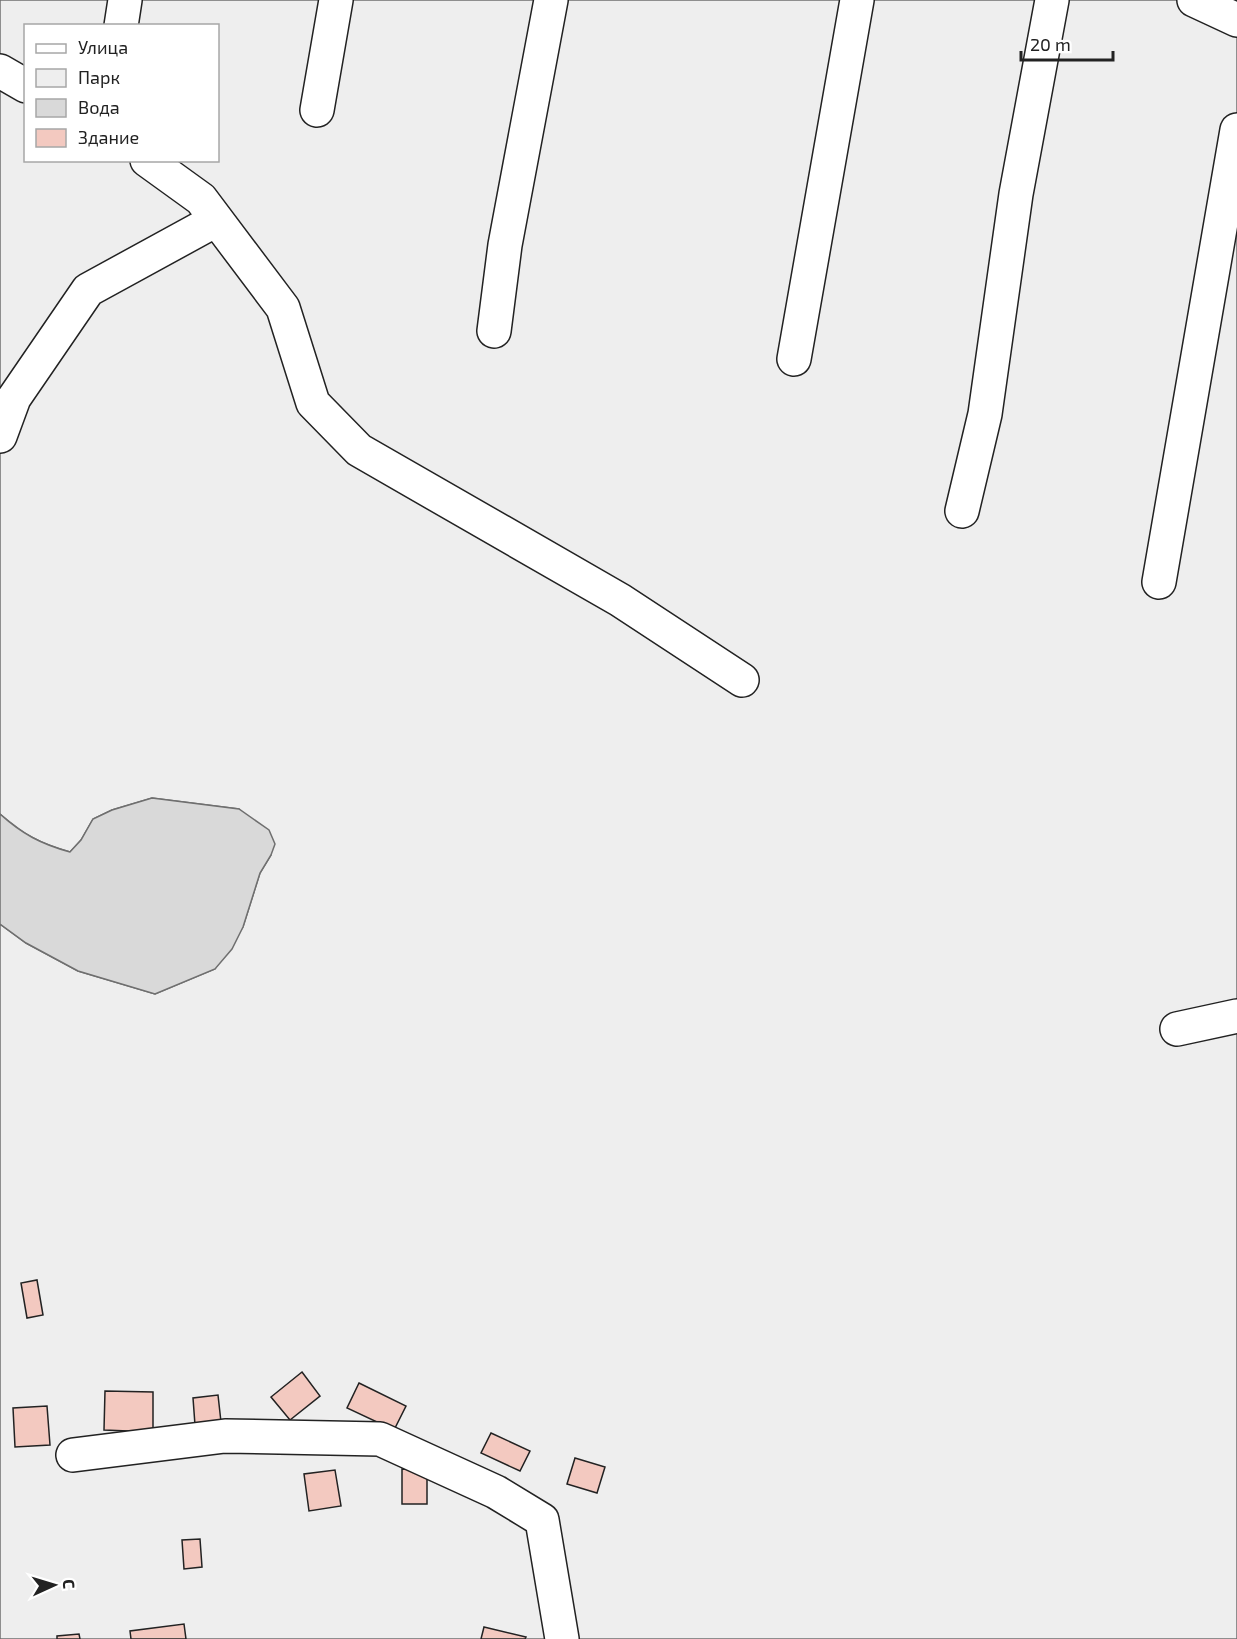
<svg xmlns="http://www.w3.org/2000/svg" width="1237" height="1639" font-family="'Exo 2',sans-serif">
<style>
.green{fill:#eee;stroke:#6f6f6f;stroke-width:1.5;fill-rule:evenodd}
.water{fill:#d9d9d9;stroke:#6f6f6f;stroke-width:1.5}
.building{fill:#f3c9c0;stroke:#222;stroke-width:1.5}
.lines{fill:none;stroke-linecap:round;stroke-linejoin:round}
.minor-casing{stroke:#222;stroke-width:36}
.minor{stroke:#fff;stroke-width:33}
</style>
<rect width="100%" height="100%" fill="#fff"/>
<path class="green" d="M0,0H1237V1639H0V924L26,943L78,971L155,994L215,969L243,927L260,873L271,855L239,809L152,798L112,810L93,819L81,840L70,852C38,843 25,835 0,814ZM26,26H218V160H26Z"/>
<path class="water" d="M152,798L239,809L269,830L275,844L271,855L260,873L243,927L232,949L215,969L155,994L78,971L26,943L0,924V814C22,834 41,844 70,852L81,840L93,819L112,810Z"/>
<g class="building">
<polygon points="37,1280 43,1315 27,1318 21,1283"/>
<polygon points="302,1372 320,1396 290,1420 271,1397"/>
<polygon points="359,1383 406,1406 394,1430 347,1408"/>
<polygon points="105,1391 153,1392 153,1432 104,1430"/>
<polygon points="218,1395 221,1422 195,1425 193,1398"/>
<polygon points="47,1406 50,1445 15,1447 13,1408"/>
<polygon points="491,1433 530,1451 520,1471 481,1453"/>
<polygon points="575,1458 605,1467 597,1493 567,1484"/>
<polygon points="402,1469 427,1470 427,1504 402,1504"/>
<polygon points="335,1470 341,1506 309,1511 304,1474"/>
<polygon points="200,1539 202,1567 184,1569 182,1540"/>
<polygon points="184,1624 186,1639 131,1639 130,1631"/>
<polygon points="484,1627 526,1637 525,1639 481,1639"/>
<polygon points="79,1634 80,1639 57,1639 57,1636"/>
</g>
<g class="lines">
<defs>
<g id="minor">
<polyline points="1194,0 1237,20"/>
<polyline points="121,26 125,0"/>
<polyline points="0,71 26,86"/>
<polyline points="317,110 336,0"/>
<polyline points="147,160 201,199 283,308 313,403 359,450 620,600 742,680"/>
<polyline points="494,331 505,245 551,0"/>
<polyline points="794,359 857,0"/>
<polyline points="0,436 14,398 88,290 216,220"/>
<polyline points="962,511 985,414 1016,194 1052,0"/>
<polyline points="1159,582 1237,130"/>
<polyline points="1177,1029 1237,1016"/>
<polyline points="73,1455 225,1436 380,1439 496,1492 542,1520 562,1639"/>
</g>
</defs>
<use href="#minor" class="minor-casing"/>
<use href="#minor" class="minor"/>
</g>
<rect x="24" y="24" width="195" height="138" fill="#ffffff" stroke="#a7a7a7" stroke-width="1.5"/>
<rect x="36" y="44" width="30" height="9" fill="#ffffff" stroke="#a7a7a7" stroke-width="1.5"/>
<text x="78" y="54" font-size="18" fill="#222222">Улица</text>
<rect x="36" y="69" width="30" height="18" fill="#eeeeee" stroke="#a7a7a7" stroke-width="1.5"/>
<text x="78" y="84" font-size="18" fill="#222222">Парк</text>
<rect x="36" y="99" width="30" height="18" fill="#d9d9d9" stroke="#a7a7a7" stroke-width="1.5"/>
<text x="78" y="114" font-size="18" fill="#222222">Вода</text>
<rect x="36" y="129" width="30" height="18" fill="#f3c9c0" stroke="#a7a7a7" stroke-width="1.5"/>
<text x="78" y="144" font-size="18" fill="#222222">Здание</text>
<g transform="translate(54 1585) rotate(86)" stroke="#ffffff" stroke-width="4.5" paint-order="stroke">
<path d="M0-4.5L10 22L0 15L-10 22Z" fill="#222222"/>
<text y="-9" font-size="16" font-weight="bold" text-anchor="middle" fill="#222222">С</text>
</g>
<path d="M1021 51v9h92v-9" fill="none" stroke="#222222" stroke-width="3"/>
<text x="1030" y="51" font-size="18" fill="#222222" stroke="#ffffff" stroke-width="4.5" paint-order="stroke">20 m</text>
</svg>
